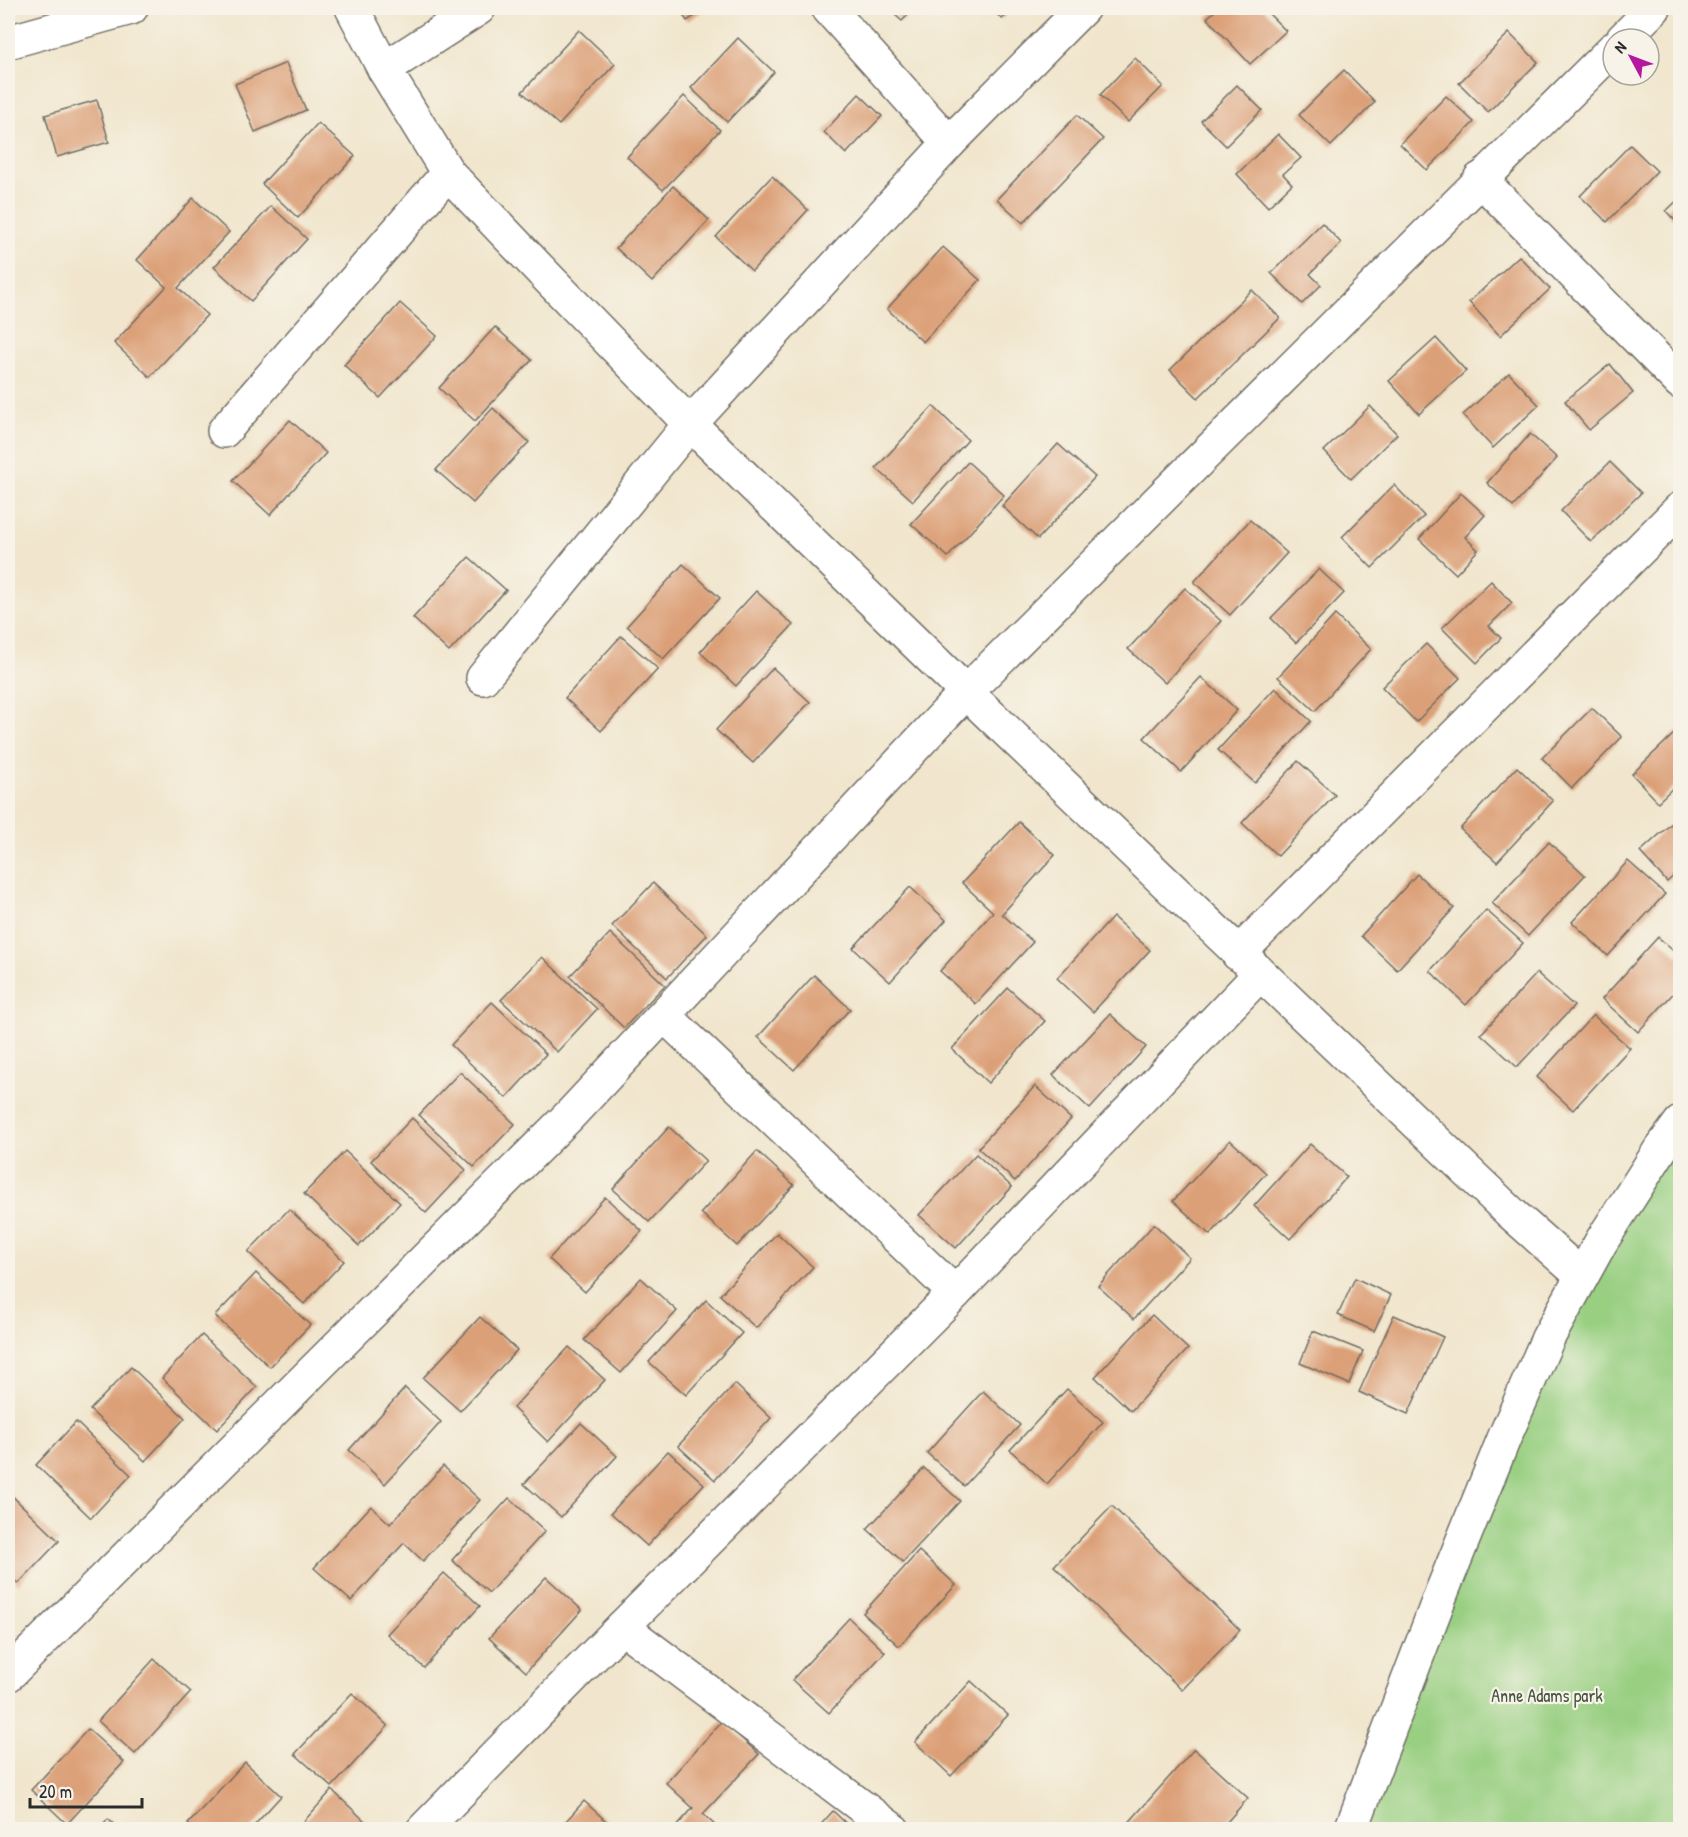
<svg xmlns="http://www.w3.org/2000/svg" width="1688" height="1837" font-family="'Patrick Hand',sans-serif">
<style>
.green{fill:#98cf81;stroke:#627d56;stroke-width:1.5}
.building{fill:#dca078}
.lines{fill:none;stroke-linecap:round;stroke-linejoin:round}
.minor-casing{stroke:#706c64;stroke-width:36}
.minor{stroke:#fff;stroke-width:33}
.labels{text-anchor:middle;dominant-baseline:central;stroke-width:4.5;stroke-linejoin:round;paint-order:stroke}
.park-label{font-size:18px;fill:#465440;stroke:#f7f3e8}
</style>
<rect width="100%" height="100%" fill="#f7f3e8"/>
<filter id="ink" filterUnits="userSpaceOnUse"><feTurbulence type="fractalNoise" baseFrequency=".0167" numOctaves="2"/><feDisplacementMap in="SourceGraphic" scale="12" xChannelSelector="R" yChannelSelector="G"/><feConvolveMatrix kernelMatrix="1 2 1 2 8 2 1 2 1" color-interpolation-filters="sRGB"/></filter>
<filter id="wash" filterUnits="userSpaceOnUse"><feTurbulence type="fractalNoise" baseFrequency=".008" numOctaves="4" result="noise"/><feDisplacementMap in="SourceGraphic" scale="24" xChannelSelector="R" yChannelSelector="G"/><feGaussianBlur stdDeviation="1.35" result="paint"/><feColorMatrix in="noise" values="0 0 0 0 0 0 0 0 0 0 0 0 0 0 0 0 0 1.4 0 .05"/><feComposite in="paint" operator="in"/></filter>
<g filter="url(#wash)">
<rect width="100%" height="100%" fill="#f1e6cd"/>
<polygon class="green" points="1680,1129 1680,1829 1348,1830 1548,1338"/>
<g id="blocks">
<g class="building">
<polygon points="678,8 707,8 687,21"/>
<polygon points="887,8 915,8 902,21"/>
<polygon points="990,8 1014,8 1002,19"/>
<polygon points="1218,8 1263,8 1286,31 1250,64 1207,18"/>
<polygon points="579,30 615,64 559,125 522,92"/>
<polygon points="1509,33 1538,62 1488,112 1459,83"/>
<polygon points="738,38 774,72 727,122 691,88"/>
<polygon points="1135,58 1163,86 1128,122 1100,95"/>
<polygon points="286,63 306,110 255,132 235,84"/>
<polygon points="1344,70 1375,102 1331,146 1299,115"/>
<polygon points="1237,85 1262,110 1226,146 1201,121"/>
<polygon points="859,94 882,116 846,154 824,132"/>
<polygon points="684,96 720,130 663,190 627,157"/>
<polygon points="1446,96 1474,122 1427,170 1400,144"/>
<polygon points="97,100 109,142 57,157 45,115"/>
<polygon points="1077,115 1103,139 1023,223 997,199"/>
<polygon points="318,123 355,156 298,218 262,184"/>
<polygon points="1278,134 1301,158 1283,174 1292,184 1268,207 1237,174"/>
<polygon points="1630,145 1657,171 1607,222 1580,196"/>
<polygon points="772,176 808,210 752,271 716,237"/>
<polygon points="673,186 709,220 652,282 616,248"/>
<polygon points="193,198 229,232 178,288 207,315 150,377 114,343 166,287 137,260"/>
<polygon points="1680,198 1680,226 1666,211"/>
<polygon points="271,206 307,239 251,301 214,267"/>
<polygon points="1322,223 1341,243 1310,274 1321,285 1302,304 1271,273"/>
<polygon points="943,247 980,280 923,342 887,309"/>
<polygon points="1519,256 1550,289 1500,336 1469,302"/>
<polygon points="1252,290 1280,318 1198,398 1170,370"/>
<polygon points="400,303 437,336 380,398 344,365"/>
<polygon points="495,327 532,360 475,421 439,388"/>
<polygon points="1436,338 1466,371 1419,414 1389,381"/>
<polygon points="1610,364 1633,393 1589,430 1565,401"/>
<polygon points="1509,373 1539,405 1493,448 1463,415"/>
<polygon points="933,406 968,440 913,501 876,468"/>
<polygon points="1370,406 1397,434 1351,479 1324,451"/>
<polygon points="493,408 529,442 473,503 436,470"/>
<polygon points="290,420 326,453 270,515 233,481"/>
<polygon points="1530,434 1557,458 1513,507 1487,483"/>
<polygon points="1058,444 1095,477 1038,539 1002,506"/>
<polygon points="968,462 1004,495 948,557 911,524"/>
<polygon points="1610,462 1641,493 1591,542 1561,511"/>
<polygon points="1394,485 1424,516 1372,568 1342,537"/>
<polygon points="1461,493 1485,515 1465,537 1478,550 1456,574 1419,539"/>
<polygon points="1250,520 1287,553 1230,615 1194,582"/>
<polygon points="469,557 506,590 449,652 413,618"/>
<polygon points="683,564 720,598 663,659 627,626"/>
<polygon points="1319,569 1344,593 1296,643 1271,618"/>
<polygon points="1491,581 1512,603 1489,626 1501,638 1477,663 1442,628"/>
<polygon points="1185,588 1221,621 1165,683 1128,649"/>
<polygon points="756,591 793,625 736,686 700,652"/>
<polygon points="1335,615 1371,649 1315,711 1278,677"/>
<polygon points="621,636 658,669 601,731 565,698"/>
<polygon points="1426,644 1460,678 1416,722 1382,687"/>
<polygon points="773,668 810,702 753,763 716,730"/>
<polygon points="1201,677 1237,710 1181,772 1144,738"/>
<polygon points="1275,688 1311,721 1255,783 1218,750"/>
<polygon points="1592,708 1622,737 1572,788 1542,758"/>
<polygon points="1680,728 1680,781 1658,802 1632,774"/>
<polygon points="1298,761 1335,795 1278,856 1242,823"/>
<polygon points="1517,767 1553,801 1497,862 1460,829"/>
<polygon points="1680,816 1680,870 1667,882 1640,852"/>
<polygon points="1019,822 1055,855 1002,914 1033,942 976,1004 940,971 993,912 962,883"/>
<polygon points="1549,842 1585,875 1528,936 1492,903"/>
<polygon points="1628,861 1665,894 1608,956 1572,922"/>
<polygon points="1417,874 1454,908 1397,970 1361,936"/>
<polygon points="653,883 707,935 667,978 612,926"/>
<polygon points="910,887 946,920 890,982 853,948"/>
<polygon points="1486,910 1523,943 1466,1005 1430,971"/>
<polygon points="1113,917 1150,950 1093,1012 1057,978"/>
<polygon points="610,933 665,985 624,1028 570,976"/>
<polygon points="1658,937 1680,957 1680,986 1638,1032 1602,999"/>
<polygon points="542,957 597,1009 557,1052 501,1000"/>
<polygon points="1537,973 1574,1006 1517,1067 1481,1034"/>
<polygon points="814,975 850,1009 794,1070 758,1037"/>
<polygon points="1008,988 1045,1021 988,1083 952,1049"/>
<polygon points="492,1002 546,1054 506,1098 451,1045"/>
<polygon points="1110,1014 1146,1047 1090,1109 1053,1075"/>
<polygon points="1593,1015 1630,1048 1573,1110 1537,1077"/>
<polygon points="460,1072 515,1124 474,1167 419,1115"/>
<polygon points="1035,1086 1071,1119 1015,1181 978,1148"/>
<polygon points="412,1118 466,1170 426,1213 371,1161"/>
<polygon points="669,1127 706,1161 649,1222 613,1189"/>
<polygon points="1230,1140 1266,1173 1210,1235 1173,1201"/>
<polygon points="1310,1144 1347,1177 1290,1239 1254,1206"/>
<polygon points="345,1151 400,1203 359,1246 304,1194"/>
<polygon points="757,1151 794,1185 737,1246 701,1213"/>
<polygon points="976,1154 1012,1187 956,1248 919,1215"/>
<polygon points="605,1197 642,1231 585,1292 549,1259"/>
<polygon points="289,1209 344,1261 304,1304 248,1252"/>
<polygon points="1154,1224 1190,1258 1134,1319 1098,1286"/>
<polygon points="777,1233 813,1267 756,1328 720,1295"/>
<polygon points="256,1273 310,1325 270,1367 215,1316"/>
<polygon points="641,1278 677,1311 621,1373 584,1340"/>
<polygon points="1355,1278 1391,1295 1374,1331 1338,1315"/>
<polygon points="706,1300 742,1333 686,1395 649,1362"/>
<polygon points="1152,1315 1188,1349 1131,1411 1095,1377"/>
<polygon points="1394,1315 1443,1337 1408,1414 1359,1392"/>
<polygon points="480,1317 517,1350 460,1411 423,1378"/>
<polygon points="1313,1331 1363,1351 1349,1384 1300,1363"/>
<polygon points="202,1335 257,1387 217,1430 162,1378"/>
<polygon points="569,1347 605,1380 548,1442 513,1408"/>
<polygon points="131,1367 185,1418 145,1461 90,1410"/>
<polygon points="735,1384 771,1418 715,1480 678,1446"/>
<polygon points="405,1388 441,1422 385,1484 349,1450"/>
<polygon points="1067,1389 1103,1422 1047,1484 1010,1450"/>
<polygon points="983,1391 1020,1425 964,1486 927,1453"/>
<polygon points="76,1422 131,1475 91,1518 36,1465"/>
<polygon points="581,1423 617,1456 561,1517 524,1484"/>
<polygon points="668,1451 704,1484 647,1546 611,1513"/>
<polygon points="443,1466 480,1500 423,1561 404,1543 351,1601 314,1568 371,1506 390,1524"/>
<polygon points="924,1468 960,1501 903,1562 867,1529"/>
<polygon points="8,1492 59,1541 18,1584 8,1574"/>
<polygon points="509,1498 545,1531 489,1593 452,1560"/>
<polygon points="1112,1506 1240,1630 1182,1690 1054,1566"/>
<polygon points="919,1551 956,1585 899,1646 863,1613"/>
<polygon points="444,1573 480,1606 424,1668 387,1634"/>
<polygon points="546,1577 582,1610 526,1672 489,1638"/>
<polygon points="849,1618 885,1652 829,1713 792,1680"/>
<polygon points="154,1659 191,1692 135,1754 98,1721"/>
<polygon points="971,1681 1008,1715 951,1776 915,1742"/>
<polygon points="352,1693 388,1726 332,1787 295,1754"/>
<polygon points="722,1721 759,1754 703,1814 720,1830 673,1830 693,1808 666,1783"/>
<polygon points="88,1729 124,1762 67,1824 31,1790"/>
<polygon points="1194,1749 1248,1798 1220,1830 1128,1830 1125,1827"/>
<polygon points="245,1762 281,1796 250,1830 195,1830 188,1824"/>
<polygon points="332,1790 368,1824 363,1830 296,1830"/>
<polygon points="584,1801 616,1830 558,1830"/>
<polygon points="833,1811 853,1830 816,1830"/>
<polygon points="108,1819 120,1830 99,1830"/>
</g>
</g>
</g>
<g filter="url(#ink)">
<use href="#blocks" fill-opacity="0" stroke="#706c64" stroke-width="1.5"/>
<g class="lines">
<defs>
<g id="minor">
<polyline points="352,8 384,69 448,173 549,279 690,424 966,692 1511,1213 1582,1276"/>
<polyline points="828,8 949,143"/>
<polyline points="1623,39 1654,8"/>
<polyline points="8,42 131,8"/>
<polyline points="384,69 479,8"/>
<polyline points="1480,179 1680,382"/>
<polyline points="224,431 448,173"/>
<polyline points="483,678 690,424 949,143 1083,8"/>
<polyline points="1238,954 1680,509"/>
<polyline points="664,1015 955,1293"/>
<polyline points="622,1627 893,1830"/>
<polyline points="8,1675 569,1116 966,692 1613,49"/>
<polyline points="423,1830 622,1627 955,1293 1260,974"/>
<polyline points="1351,1830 1441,1594 1505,1436 1548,1338 1601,1242 1660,1150 1680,1123"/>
</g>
</defs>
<use href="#minor" class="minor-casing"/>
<use href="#minor" class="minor"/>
</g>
</g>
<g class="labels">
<g class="park-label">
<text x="1547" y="1695">Anne Adams park</text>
</g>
</g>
<rect width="1688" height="1837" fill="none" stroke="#f7f3e8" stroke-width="30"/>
<g transform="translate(1631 57) rotate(311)"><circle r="28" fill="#f7f3e8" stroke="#a5a39c" stroke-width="1.5"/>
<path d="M0-4.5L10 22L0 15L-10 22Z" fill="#b5179e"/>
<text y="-9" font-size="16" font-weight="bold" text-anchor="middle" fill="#2b2b2b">N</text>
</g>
<path d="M30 1798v9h112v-9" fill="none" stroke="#2b2b2b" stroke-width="3"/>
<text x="39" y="1798" font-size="18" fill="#2b2b2b" stroke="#f7f3e8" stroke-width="4.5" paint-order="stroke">20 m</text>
</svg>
